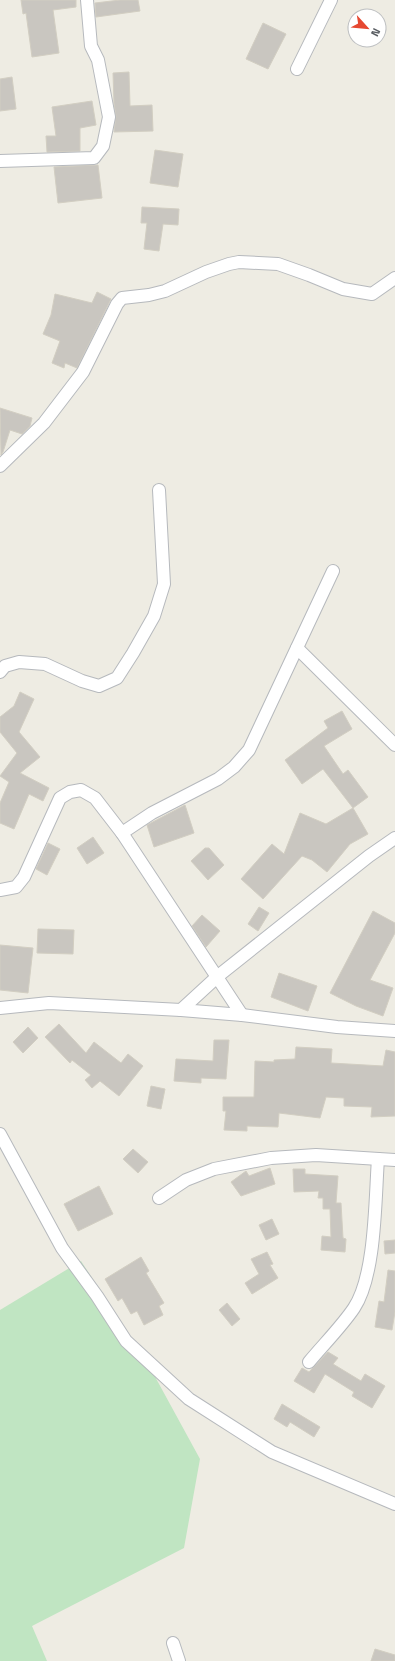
<svg xmlns="http://www.w3.org/2000/svg" width="395" height="1661" font-family="'Titillium Web',sans-serif">
<style>
.green{fill:#c0e5c2}
.building{fill:#c9c6c0;stroke:#d2cec2}
.lines{fill:none;stroke-linecap:round;stroke-linejoin:round}
.street-casing{stroke:#b6b9bd;stroke-width:14}
.street{stroke:#fff;stroke-width:12}
</style>
<rect width="100%" height="100%" fill="#eeece3"/>
<polygon class="green" points="81,1261 147,1362 200,1459 184,1548 32,1626 47,1661 0,1661 0,1310"/>
<g class="building">
<polygon points="21,0 76,0 76,7 53,10 59,53 32,57 26,13 23,14"/>
<polygon points="120,0 138,0 140,11 96,17 95,3"/>
<polygon points="263,23 286,34 268,69 246,59"/>
<polygon points="129,72 130,106 152,105 153,131 114,132 116,116 114,103 113,73"/>
<polygon points="12,77 16,109 0,111 0,79"/>
<polygon points="92,101 96,125 80,128 80,151 47,152 46,136 56,136 52,107"/>
<polygon points="155,150 183,154 178,187 150,183"/>
<polygon points="98,165 102,198 58,203 54,167"/>
<polygon points="142,207 179,209 178,225 163,224 159,251 144,249 147,223 141,223"/>
<polygon points="97,292 111,299 77,368 65,363 64,368 52,363 60,341 43,334 51,315 55,294 92,303"/>
<polygon points="0,408 32,418 30,426 22,434 10,430 3,452 1,455"/>
<polygon points="20,692 34,699 19,732 40,757 20,773 49,788 43,801 29,794 14,829 0,823 0,803 9,782 0,776 17,753 0,732 0,717 14,706"/>
<polygon points="342,711 352,729 324,746 343,774 348,770 368,797 353,808 323,769 302,784 285,760 328,728 324,721"/>
<polygon points="185,805 194,833 154,847 147,825"/>
<polygon points="353,808 368,834 350,844 327,872 312,860 302,856 263,899 241,879 272,844 284,854 300,813 326,824"/>
<polygon points="93,837 104,853 87,864 77,848"/>
<polygon points="48,843 60,849 47,875 36,869"/>
<polygon points="205,848 209,848 224,865 208,880 191,861"/>
<polygon points="259,907 269,913 258,931 248,924"/>
<polygon points="373,911 395,923 395,933 370,980 393,988 383,1016 356,1006 330,993"/>
<polygon points="202,915 220,931 206,947 192,926"/>
<polygon points="38,929 74,930 73,954 37,953"/>
<polygon points="0,945 33,948 28,993 0,990"/>
<polygon points="279,973 317,986 308,1011 271,997"/>
<polygon points="59,1024 86,1053 94,1042 121,1063 128,1054 143,1066 119,1096 100,1081 92,1088 85,1080 91,1075 72,1060 70,1063 45,1037"/>
<polygon points="28,1027 38,1038 23,1053 13,1042"/>
<polygon points="214,1040 229,1040 226,1079 201,1078 201,1083 174,1081 176,1059 213,1061"/>
<polygon points="296,1047 332,1049 331,1063 383,1066 386,1050 395,1052 395,1116 371,1117 372,1107 344,1106 344,1098 326,1097 320,1118 279,1113 278,1127 247,1126 247,1131 224,1130 226,1111 223,1111 223,1097 254,1097 255,1061 274,1062 274,1060 295,1059"/>
<polygon points="151,1086 165,1089 161,1109 147,1106"/>
<polygon points="133,1149 148,1162 138,1173 123,1159"/>
<polygon points="270,1168 275,1184 241,1196 231,1182 246,1171 249,1176"/>
<polygon points="293,1169 305,1169 305,1174 338,1176 336,1203 341,1203 343,1238 346,1239 345,1252 321,1250 322,1236 331,1237 330,1209 323,1209 323,1198 318,1198 319,1191 294,1192"/>
<polygon points="99,1186 113,1214 78,1231 64,1204"/>
<polygon points="272,1219 279,1234 266,1240 259,1225"/>
<polygon points="395,1240 395,1253 385,1254 384,1241"/>
<polygon points="267,1252 273,1264 270,1265 278,1278 252,1294 245,1283 259,1274 251,1259"/>
<polygon points="141,1257 149,1271 146,1273 164,1303 159,1306 163,1315 144,1325 137,1311 131,1314 122,1298 118,1301 105,1279"/>
<polygon points="388,1270 395,1271 395,1312 392,1330 375,1327 379,1301 384,1302"/>
<polygon points="227,1303 240,1319 232,1326 219,1310"/>
<polygon points="328,1352 338,1358 333,1364 361,1381 365,1374 385,1386 372,1408 352,1396 354,1392 325,1374 314,1393 294,1381 302,1368 309,1372"/>
<polygon points="282,1404 320,1427 314,1437 290,1422 287,1427 274,1419"/>
<polygon points="375,1649 395,1655 395,1661 371,1661"/>
</g>
<g class="lines">
<defs>
<g id="street">
<polyline points="297,69 331,0"/>
<polyline points="0,161 94,158 103,146 109,117 98,60 91,46 87,0"/>
<polyline points="0,466 44,423 83,372 117,304 122,298 149,295 165,291 206,272 229,264 239,262 278,264 309,275 343,289 372,294 395,278"/>
<polyline points="297,648 395,745"/>
<polyline points="0,672 5,666 19,662 45,664 82,681 99,686 117,678 133,653 154,616 164,584 159,490"/>
<polyline points="122,833 152,813 218,779 234,767 249,750 333,571"/>
<polyline points="0,890 16,887 24,877 60,798 70,792 81,790 95,798 122,833 242,1015"/>
<polyline points="0,1008 49,1003 181,1010 242,1015 337,1027 395,1031"/>
<polyline points="181,1010 218,976 369,856 395,838"/>
<polyline points="0,1134 62,1248 97,1296 126,1341 189,1399 272,1452 395,1504"/>
<polyline points="159,1198 186,1180 214,1169 271,1158 316,1155 395,1160"/>
<path d="M309,1362C323,1345 342,1326 354,1308C376,1275 375,1198 378,1159"/>
<polyline points="173,1643 179,1661"/>
</g>
</defs>
<use href="#street" class="street-casing"/>
<use href="#street" class="street"/>
</g>
<g transform="translate(367 28) rotate(117)"><circle r="19" fill="#ffffff" stroke="#bdbfc1"/>
<path d="M0-3L7 15L0 10L-7 15Z" fill="#e64831"/>
<text y="-6" font-size="11" font-weight="bold" text-anchor="middle" fill="#5b5f64">N</text>
</g>
</svg>
